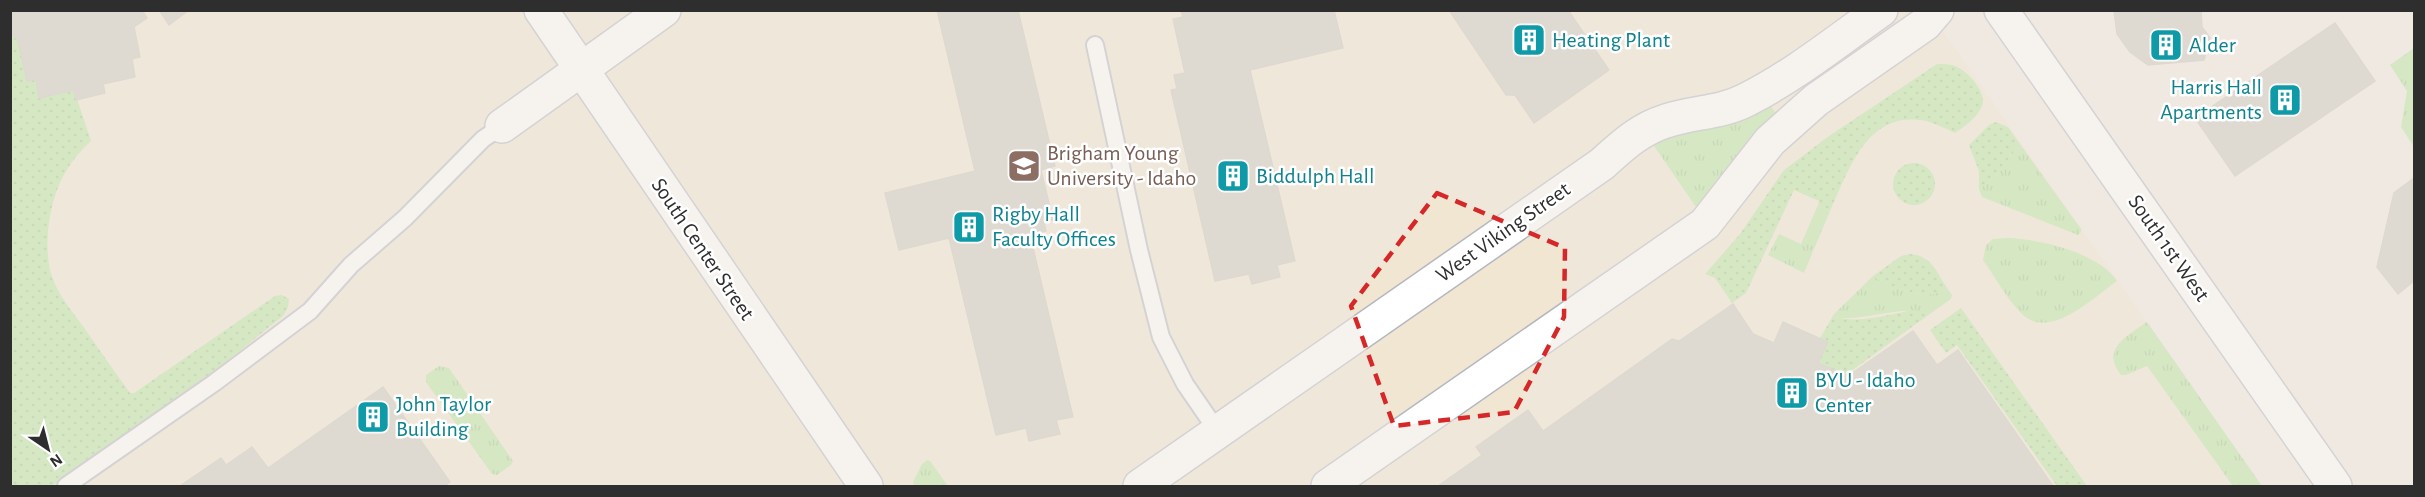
<svg xmlns="http://www.w3.org/2000/svg" width="2425" height="497" font-family="'Alegreya Sans',sans-serif">
<style>
.education{fill:#f0e6d1}
.grass{fill:url(#grass-tufts)}
.garden{fill:url(#garden-dots)}
.building{fill:#cbc7bf;stroke:#cbc5ba;stroke-width:1.5}
.lines{fill:none;stroke-linecap:round;stroke-linejoin:round}
.lane-casing{stroke:#b4b7c1;stroke-width:20}
.street-casing{stroke:#b4b7c1;stroke-width:36}
.secondary-casing{stroke:#b4b7c1;stroke-width:36}
.lane{stroke:#fff;stroke-width:16}
.street{stroke:#fff;stroke-width:33}
.secondary{stroke:#fff;stroke-width:33}
.marked{fill:none;stroke:#d62828;stroke-width:4.5;stroke-dasharray:12 8;stroke-linejoin:round}
.labels{text-anchor:middle;dominant-baseline:central;stroke-width:5;stroke-linejoin:round;paint-order:stroke}
.culture-label{font-size:22px;fill:#0d838f;stroke:#fff;text-anchor:start}
.education-label{font-size:22px;fill:#785e54;stroke:#fff;text-anchor:start}
.street-label{font-size:22px;fill:#2e2e2e;stroke:#fff}
</style>
<defs>
<pattern id="grass-tufts" width="24" height="20" patternUnits="userSpaceOnUse" patternTransform="scale(1.5)"><rect width="24" height="20" fill="#b6e59e"/><path d="M3 7l-1-3M5 7V3M7 7l1-3M15 17l-1-3M17 17v-4M19 17l1-3" fill="none" stroke="#9dc588"/></pattern>
<pattern id="garden-dots" width="8" height="8" patternUnits="userSpaceOnUse" patternTransform="scale(1.5)"><rect width="8" height="8" fill="#b6e59e"/><path d="M2 2h.1M6 6h.1" fill="none" stroke="#9dc588" stroke-width="1.8" stroke-linecap="round"/></pattern>
</defs>
<rect width="100%" height="100%" fill="#efe9e1"/>
<polygon class="education" points="10,11 1929,11 2262,486 11,486"/>
<g class="grass">
<polygon points="2414,48 2414,147 2401,127 2407,91 2390,65"/>
<polygon points="1769,104 1776,113 1698,210 1652,143"/>
<polygon points="2020,144 2081,229 2081,232 2078,235 1982,197 1979,189 1994,178"/>
<polygon points="1818,205 1830,211 1804,273 1768,255 1779,234 1801,244"/>
<path d="M2008,238C2040,239 2099,253 2117,281C2093,298 2048,342 2021,313C2006,298 1995,277 1983,260L1986,245L1993,239Z"/>
<path d="M1873,276C1894,288 1926,303 1947,288L1952,295L1951,299L1927,316C1911,301 1859,324 1835,317L1834,314Z"/>
<path d="M2147,322L2262,486H2233L2147,366L2126,375H2121C2100,349 2127,336 2147,322Z"/>
<polygon points="439,366 449,368 513,461 511,465 497,475 492,474 426,382 426,375"/>
<polygon points="927,460 930,461 948,486 914,486 913,482 922,464"/>
</g>
<g class="garden">
<path d="M10,31L18,41L27,81L36,79L39,98L74,90L91,141C70,160 57,182 51,211C47,230 46,251 50,270C56,293 72,311 85,329C100,351 115,372 130,393H134L275,296L282,295L289,299L288,307L283,316L192,389L52,486H11Z"/>
<path d="M1937,64C1943,64 1949,64 1955,66C1968,71 1987,92 1982,106C1978,117 1964,127 1955,133C1946,129 1937,124 1926,121C1867,109 1849,170 1830,211L1818,205L1819,201L1794,190L1746,293L1732,303L1715,278L1705,274L1740,234L1784,170L1829,136Z"/>
<polygon points="1996,122 2008,127 2020,144 1994,178 1979,189 1979,171 1969,145 1989,125"/>
<circle cx="1914" cy="184" r="21"/>
<path d="M1909,254C1931,255 1936,271 1947,288C1926,303 1894,288 1873,276L1901,256Z"/>
<polygon points="1961,308 2087,486 2057,486 1957,345 1946,353 1930,330"/>
<path d="M1914,310L1921,311L1927,316L1843,377L1813,363L1819,340L1834,314L1835,317C1859,324 1890,314 1914,310Z"/>
</g>
<g class="building">
<polygon points="10,10 142,10 147,18 134,27 140,57 132,59 135,77 103,84 105,93 76,100 74,90 39,98 36,79 27,81 18,41 10,31"/>
<polygon points="159,10 189,10 169,25"/>
<polygon points="937,10 1018,10 1055,166 1041,170 1053,220 1044,222 1046,231 1030,235 1073,417 1056,420 1060,434 1029,441 1026,428 996,435 949,238 899,250 885,193 975,171"/>
<polygon points="1181,10 1334,10 1343,48 1250,70 1295,261 1277,265 1280,277 1252,284 1249,274 1215,281 1171,90 1177,89 1174,75 1185,73 1173,19 1183,17"/>
<polygon points="1449,10 1568,10 1609,70 1534,123 1515,95 1506,95"/>
<polygon points="2114,10 2201,10 2202,27 2210,38 2204,60 2148,65 2130,52 2117,34"/>
<polygon points="2335,23 2375,81 2235,176 2195,118"/>
<polygon points="2414,178 2414,281 2398,294 2377,267 2394,193"/>
<polygon points="1733,304 1753,334 1774,343 1783,322 1828,342 1818,363 1848,376 1913,331 1937,365 1958,350 2053,486 1438,486 1482,455 1476,447 1528,410 1543,431 1672,339 1679,341"/>
<polygon points="383,387 450,482 444,486 180,486 221,458 226,465 252,447 268,468"/>
</g>
<g class="lines">
<defs>
<g id="lane">
<polyline points="1095,45 1139,250 1161,337 1185,384 1218,432"/>
<polyline points="66,486 214,383 310,311 351,265 405,218 483,139 502,126"/>
</g>
<g id="street">
<polyline points="541,10 866,486"/>
<polyline points="502,126 664,10"/>
<path d="M1140,486L1602,164C1622,146 1640,129 1666,121C1693,112 1721,113 1746,100C1794,76 1837,41 1881,10"/>
<polyline points="1328,486 1705,224 1770,141 1816,100 1925,24 1937,10"/>
</g>
<polyline id="secondary" points="2001,10 2335,486"/>
</defs>
<use href="#lane" class="lane-casing"/>
<use href="#street" class="street-casing"/>
<use href="#secondary" class="secondary-casing"/>
<use href="#lane" class="lane"/>
<use href="#street" class="street"/>
<use href="#secondary" class="secondary"/>
</g>
<path d="M0 0H2425V497H0ZM1437,193L1565,248L1564,317L1514,412L1394,426L1351,306Z" fill="#efe9e1" fill-opacity=".55" fill-rule="evenodd"/>
<path class="marked" d="M1437,193L1565,248L1564,317L1514,412L1394,426L1351,306Z"/>
<defs>
<symbol id="building-square" viewBox="-11 -11 22 22"><rect x="-9" y="-9" width="18" height="18" rx="4" fill="#0f9aa8" stroke="#fff"/><path d="M-4-6H4V6H1V3H-1V6H-4ZM-2.5-4.3h1.7v1.8h-1.7ZM.8-4.3h1.7v1.8H.8ZM-2.5-1h1.7V.8h-1.7ZM.8-1h1.7V.8H.8Z" fill="#fff"/></symbol>
<symbol id="university-square" viewBox="-11 -11 22 22"><rect x="-9" y="-9" width="18" height="18" rx="4" fill="#8d6e63" stroke="#fff"/><path d="M0-5L7-2L0 1L-7-2ZM-4 1L0 2.5L4 1V4Q0 6-4 4Z" fill="#fff"/></symbol>
</defs>
<g fill-rule="evenodd">
<use href="#building-square" x="1510" y="21" width="38" height="38"/>
<use href="#building-square" x="2147" y="26" width="38" height="38"/>
<use href="#building-square" x="2266" y="81" width="38" height="38"/>
<use href="#university-square" x="1005" y="147" width="38" height="38"/>
<use href="#building-square" x="1214" y="157" width="38" height="38"/>
<use href="#building-square" x="950" y="208" width="38" height="38"/>
<use href="#building-square" x="1773" y="374" width="38" height="38"/>
<use href="#building-square" x="354" y="398" width="38" height="38"/>
</g>
<g class="labels">
<g class="culture-label">
<text x="1552" y="40">Heating Plant</text>
<text x="2189" y="45">Alder</text>
<text x="2262" y="87" text-anchor="end">Harris Hall<tspan x="2262" dy="25">Apartments</tspan></text>
<text x="1256" y="176">Biddulph Hall</text>
<text x="992" y="214">Rigby Hall<tspan x="992" dy="25">Faculty Offices</tspan></text>
<text x="1815" y="380">BYU - Idaho<tspan x="1815" dy="25">Center</tspan></text>
<text x="396" y="404">John Taylor<tspan x="396" dy="25">Building</tspan></text>
</g>
<g class="education-label">
<text x="1047" y="153">Brigham Young<tspan x="1047" dy="25">University - Idaho</tspan></text>
</g>
<g class="street-label">
<text transform="translate(1503 232) rotate(-35)">West Viking Street</text>
<text transform="translate(2169 248) rotate(55)">South 1st West</text>
<text transform="translate(703 249) rotate(56)">South Center Street</text>
</g>
</g>
<rect width="2425" height="497" fill="none" stroke="#2e2e2e" stroke-width="24"/>
<g transform="translate(48 449) rotate(145)" stroke="#ffffff" stroke-width="4.5" paint-order="stroke">
<path d="M0-4.5L10 22L0 15L-10 22Z" fill="#2e2e2e"/>
<text y="-9" font-size="16" font-weight="bold" text-anchor="middle" fill="#2e2e2e">N</text>
</g>
</svg>
